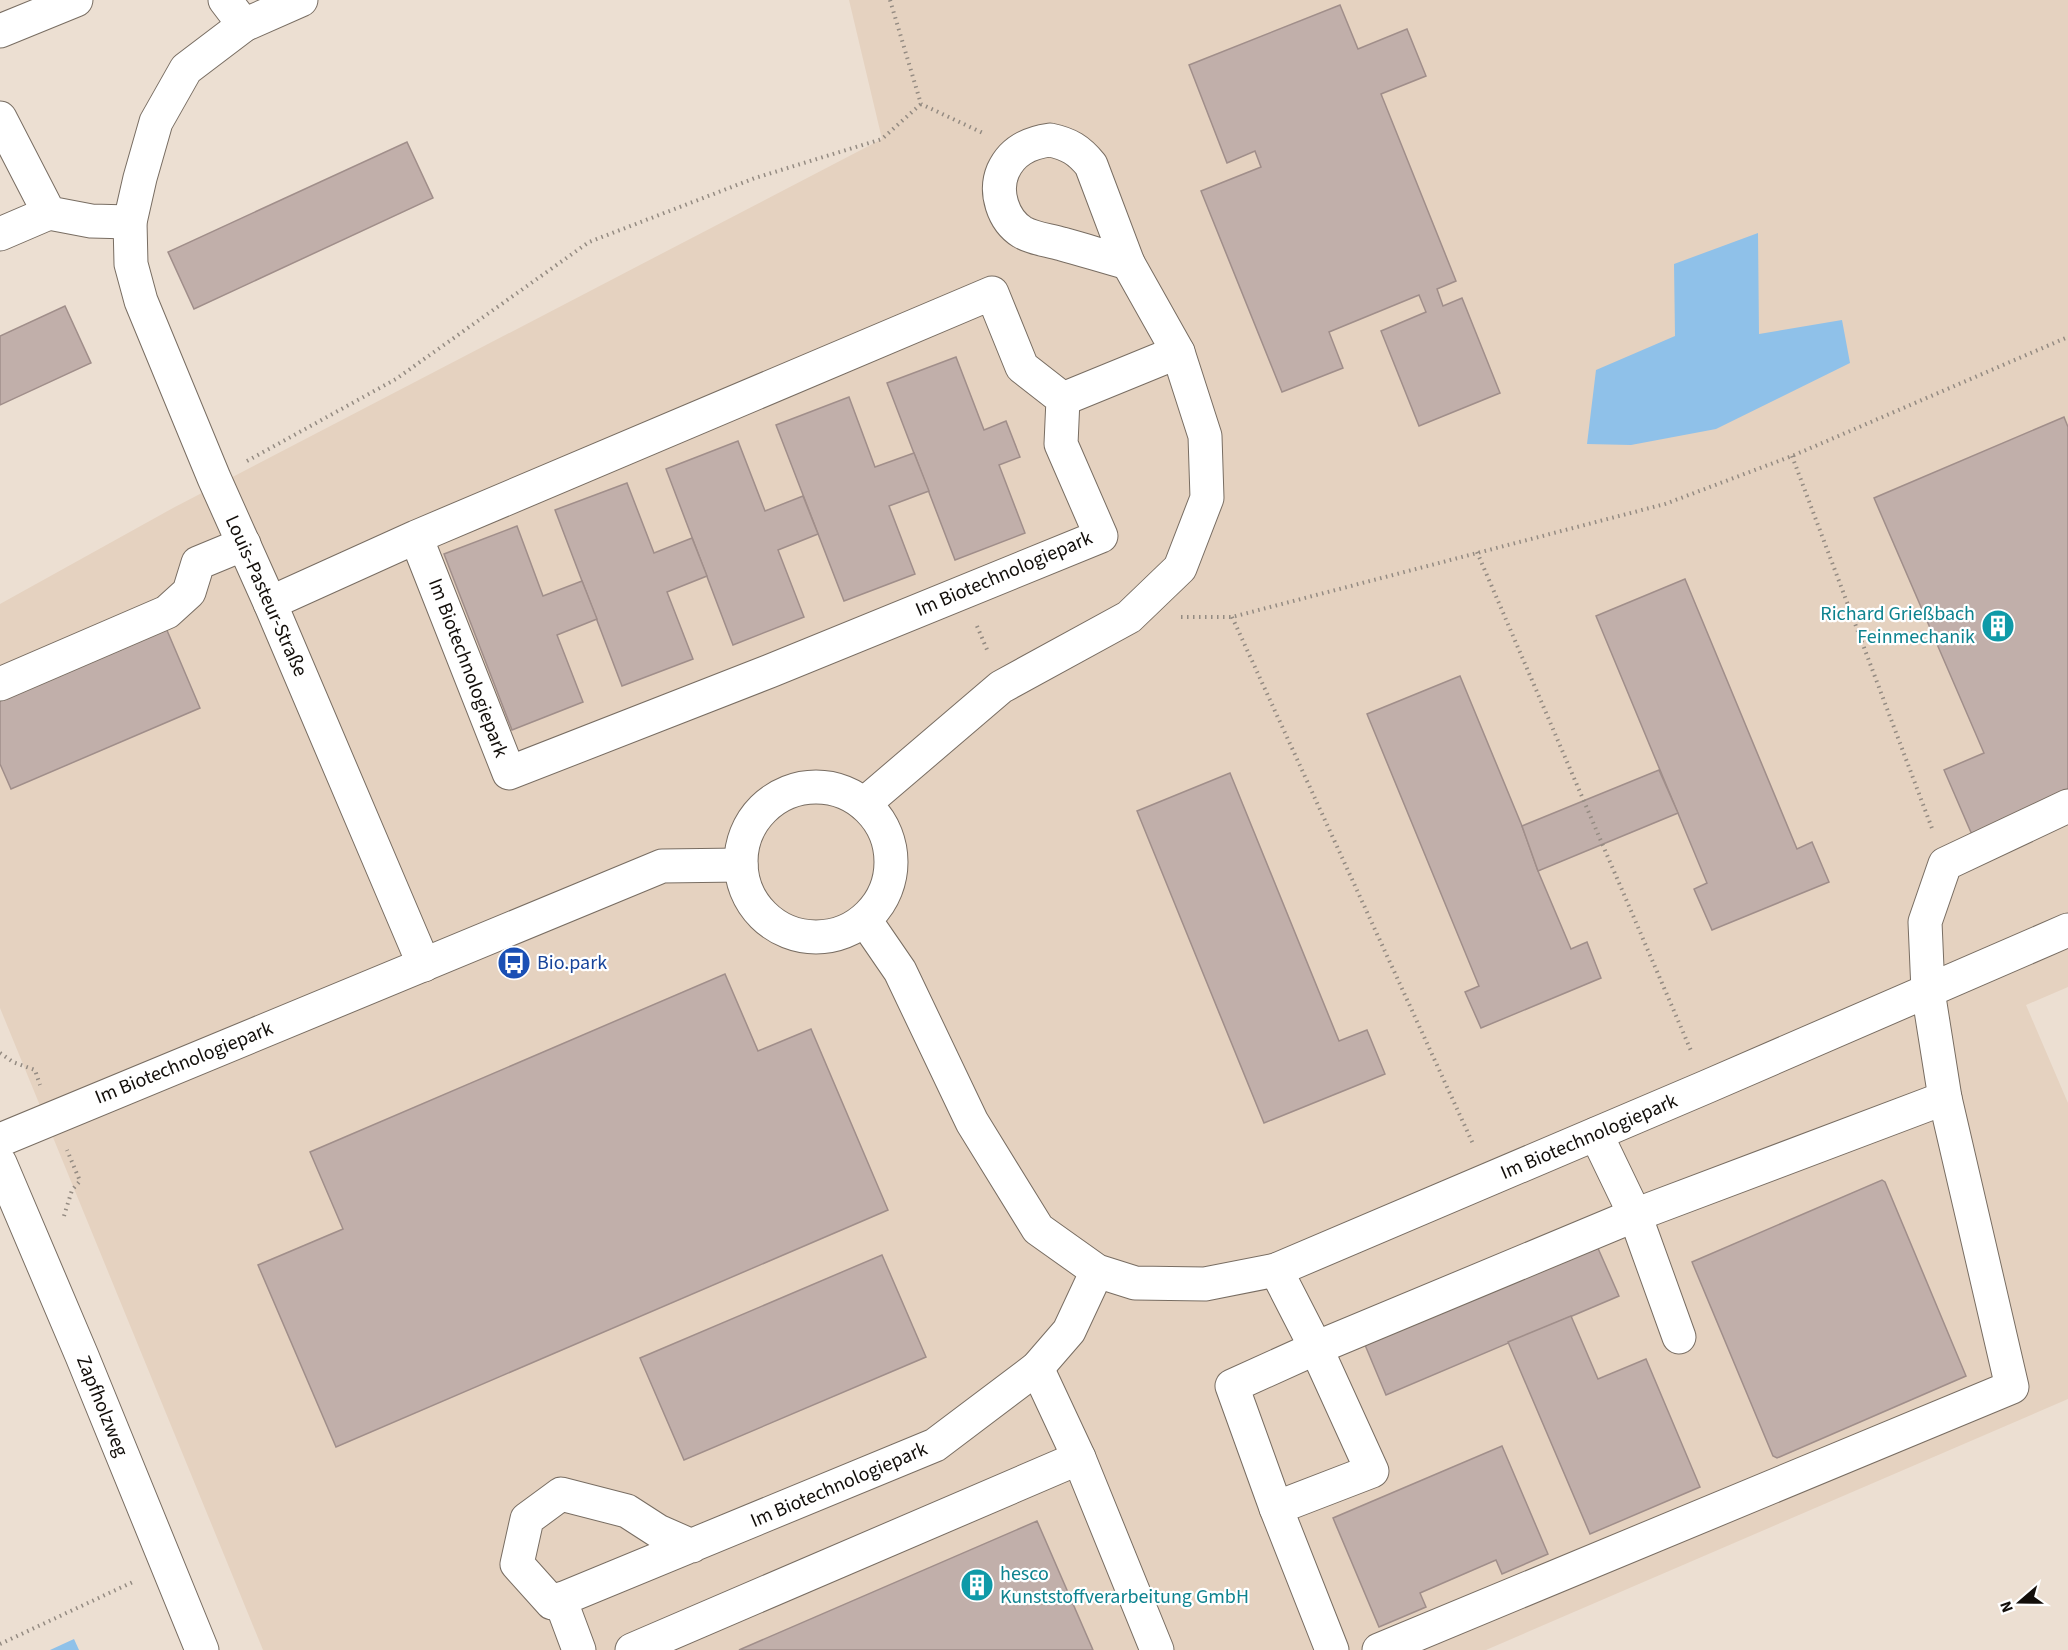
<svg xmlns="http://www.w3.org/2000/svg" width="2068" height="1650" font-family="'Source Sans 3',sans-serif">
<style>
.built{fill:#e5d2c0}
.water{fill:#8fc1e9}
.building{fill:#c1afaa;stroke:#a08e8a;stroke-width:1.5}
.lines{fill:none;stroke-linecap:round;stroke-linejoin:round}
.minor-casing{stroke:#786d62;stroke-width:35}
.path{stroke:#948b82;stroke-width:4;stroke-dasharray:1.5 4.5;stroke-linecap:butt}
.minor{stroke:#fff;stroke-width:33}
.labels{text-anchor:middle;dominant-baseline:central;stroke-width:4.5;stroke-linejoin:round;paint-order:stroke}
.street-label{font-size:20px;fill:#120e0a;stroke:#fff}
.culture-label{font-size:20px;fill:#0d838f;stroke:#fff;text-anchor:end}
.transit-label{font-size:20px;fill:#164399;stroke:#fff;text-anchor:start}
</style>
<rect width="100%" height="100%" fill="#ecdfd2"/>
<polygon class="built" points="849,0 2068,0 2068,987 2026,1005 2068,1103 2068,1399 1486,1650 263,1650 0,1008 0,604 173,508 882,139"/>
<g class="water">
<polygon points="1758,233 1759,334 1842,320 1850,363 1716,429 1631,445 1587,444 1596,370 1675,336 1674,264"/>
<polygon points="74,1639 79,1650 50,1650"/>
</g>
<g class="building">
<polygon points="1340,5 1358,49 1407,29 1426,76 1381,94 1456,281 1437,289 1443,306 1462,298 1500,393 1419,426 1381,331 1426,312 1419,295 1329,332 1343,368 1282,392 1201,191 1261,167 1255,151 1227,163 1189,65"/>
<polygon points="407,142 433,198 194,309 168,252"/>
<polygon points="65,306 91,363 0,405 0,336"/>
<polygon points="956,357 984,430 1006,421 1020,457 999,465 1025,533 955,560 887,383"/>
<polygon points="849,397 875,467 914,453 929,491 889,506 915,574 844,601 776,425"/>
<polygon points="2064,417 2068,427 2068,796 1973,837 1944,770 1984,753 1874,498"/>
<polygon points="738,441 765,511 803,496 818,534 778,550 804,617 733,645 666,469"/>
<polygon points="627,483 654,553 692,538 707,576 667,592 693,659 622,686 555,510"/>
<polygon points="517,526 543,596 582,581 597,619 557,635 583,702 512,730 444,554"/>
<polygon points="1685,579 1797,849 1812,842 1829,882 1712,930 1694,889 1707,883 1596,616"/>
<polygon points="166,628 200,708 11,789 0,764 0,700"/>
<polygon points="1460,676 1522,826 1538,871 1571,949 1587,942 1601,978 1481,1028 1465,992 1479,986 1367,714"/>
<polygon points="1659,770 1678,813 1538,871 1522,826"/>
<polygon points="1230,773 1339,1041 1367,1030 1385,1074 1264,1123 1137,811"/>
<polygon points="725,974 758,1051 811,1029 888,1210 336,1447 258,1265 343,1229 310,1152"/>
<polygon points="1882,1180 1885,1182 1966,1376 1777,1458 1773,1456 1692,1262"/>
<polygon points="1597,1246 1619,1296 1386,1395 1365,1345"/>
<polygon points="882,1255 926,1357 684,1460 640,1358"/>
<polygon points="1571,1316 1598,1379 1646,1359 1700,1487 1590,1534 1508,1342"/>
<polygon points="1502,1446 1548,1554 1502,1574 1496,1560 1420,1593 1426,1607 1379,1627 1333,1518"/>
<polygon points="1037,1521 1093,1650 739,1650"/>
</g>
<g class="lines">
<defs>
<g id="minor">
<polyline points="225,0 244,25"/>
<polyline points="301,0 244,25 186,69 156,122 140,178 130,222 131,264 141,301 214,478 270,603 424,965"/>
<polyline points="0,31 76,0"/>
<polyline points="0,118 49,213 91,221 130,222"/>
<path d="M1050,140C1069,144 1079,150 1091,165L1128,263C1106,257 1084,250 1062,244C1049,240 1034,239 1022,232C1003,220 994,192 1003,171C1012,151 1028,143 1050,140Z"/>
<polyline points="0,234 49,213"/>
<polyline points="1063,399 1178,352"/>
<polyline points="270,603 416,537 992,293 1022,367 1063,399 1061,444 1101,536 770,671 509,773 416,537"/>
<polyline points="0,684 167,612 189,592 198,563 244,544"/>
<circle cx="816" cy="862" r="75"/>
<polyline points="864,804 1001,687 1129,617 1180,568 1207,498 1205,436 1178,352 1128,263"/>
<polyline points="865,920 900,971 972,1122 1038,1229 1097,1271 1135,1283 1205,1284 1276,1270 1706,1087 2068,930"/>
<polyline points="1596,1134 1635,1215 1679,1337"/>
<polyline points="0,1140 662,866 741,865"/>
<polyline points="0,1163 82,1356 202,1650"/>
<polyline points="1276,1270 1316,1348 1372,1471 1276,1508 1332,1650"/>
<polyline points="1037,1368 1079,1458 1157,1650"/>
<polyline points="1276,1508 1232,1386 1316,1348 1635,1215 1945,1098"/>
<polyline points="692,1546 658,1531 627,1511 561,1494 527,1519 517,1564 552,1603 935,1445 1037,1368 1069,1331 1097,1271"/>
<polyline points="560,1599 579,1650"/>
<polyline points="632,1650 1079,1458"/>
<polyline points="1379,1650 2012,1387 1945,1098 1928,991 1925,922 1945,864 2068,806"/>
</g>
</defs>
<use href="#minor" class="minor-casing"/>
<g class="path">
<polyline points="890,0 921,104 985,134"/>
<polyline points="1792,456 1933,831"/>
<polyline points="247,461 396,379 589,242 755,178 882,139 921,104"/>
<polyline points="1477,552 1692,1053"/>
<polyline points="1181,617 1232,617 1665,504 1792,456 2068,337"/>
<polyline points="1232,617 1474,1146"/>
<polyline points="977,626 988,652"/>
<polyline points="0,1053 13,1062 35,1070 40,1085"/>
<polyline points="64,1216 72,1190 80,1181 67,1150"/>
<polyline points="0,1644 135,1581"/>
</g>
<use href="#minor" class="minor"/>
</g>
<defs>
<symbol id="building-disc" viewBox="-11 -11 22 22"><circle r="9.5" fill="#0f9aa8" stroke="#fff"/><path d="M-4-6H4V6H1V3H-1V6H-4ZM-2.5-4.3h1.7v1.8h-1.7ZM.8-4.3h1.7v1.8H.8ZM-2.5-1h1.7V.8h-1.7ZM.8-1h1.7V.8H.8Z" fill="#fff"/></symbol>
<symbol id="bus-disc" viewBox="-11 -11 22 22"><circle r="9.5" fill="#1a4fb4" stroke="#fff"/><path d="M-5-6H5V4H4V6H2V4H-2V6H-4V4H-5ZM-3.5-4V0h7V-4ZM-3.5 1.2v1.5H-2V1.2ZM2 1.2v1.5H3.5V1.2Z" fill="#fff"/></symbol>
</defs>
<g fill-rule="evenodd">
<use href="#building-disc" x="1979" y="607" width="38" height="38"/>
<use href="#bus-disc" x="495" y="944" width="38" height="38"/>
<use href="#building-disc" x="958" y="1566" width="38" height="38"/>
</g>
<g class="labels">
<g class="street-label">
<text transform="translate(1004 574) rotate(-23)">Im Biotechnologiepark</text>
<text transform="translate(266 596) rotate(66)">Louis-Pasteur-Straße</text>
<text transform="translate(468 668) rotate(69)">Im Biotechnologiepark</text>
<text transform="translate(184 1063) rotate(-22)">Im Biotechnologiepark</text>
<text transform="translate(1589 1137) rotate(-23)">Im Biotechnologiepark</text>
<text transform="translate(102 1406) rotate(68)">Zapfholzweg</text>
<text transform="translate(839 1485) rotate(-23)">Im Biotechnologiepark</text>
</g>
<g class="culture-label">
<text x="1975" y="614">Richard Grießbach<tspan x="1975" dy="23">Feinmechanik</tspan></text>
<text x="1000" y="1574" text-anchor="start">hesco<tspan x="1000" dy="23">Kunststoffverarbeitung GmbH</tspan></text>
</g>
<g class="transit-label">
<text x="537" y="963">Bio.park</text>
</g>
</g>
<g transform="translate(2020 1602) rotate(250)" stroke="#ffffff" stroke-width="4.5" paint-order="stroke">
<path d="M0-4.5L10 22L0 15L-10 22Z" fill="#120e0a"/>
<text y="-9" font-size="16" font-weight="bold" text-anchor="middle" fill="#120e0a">N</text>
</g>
</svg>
